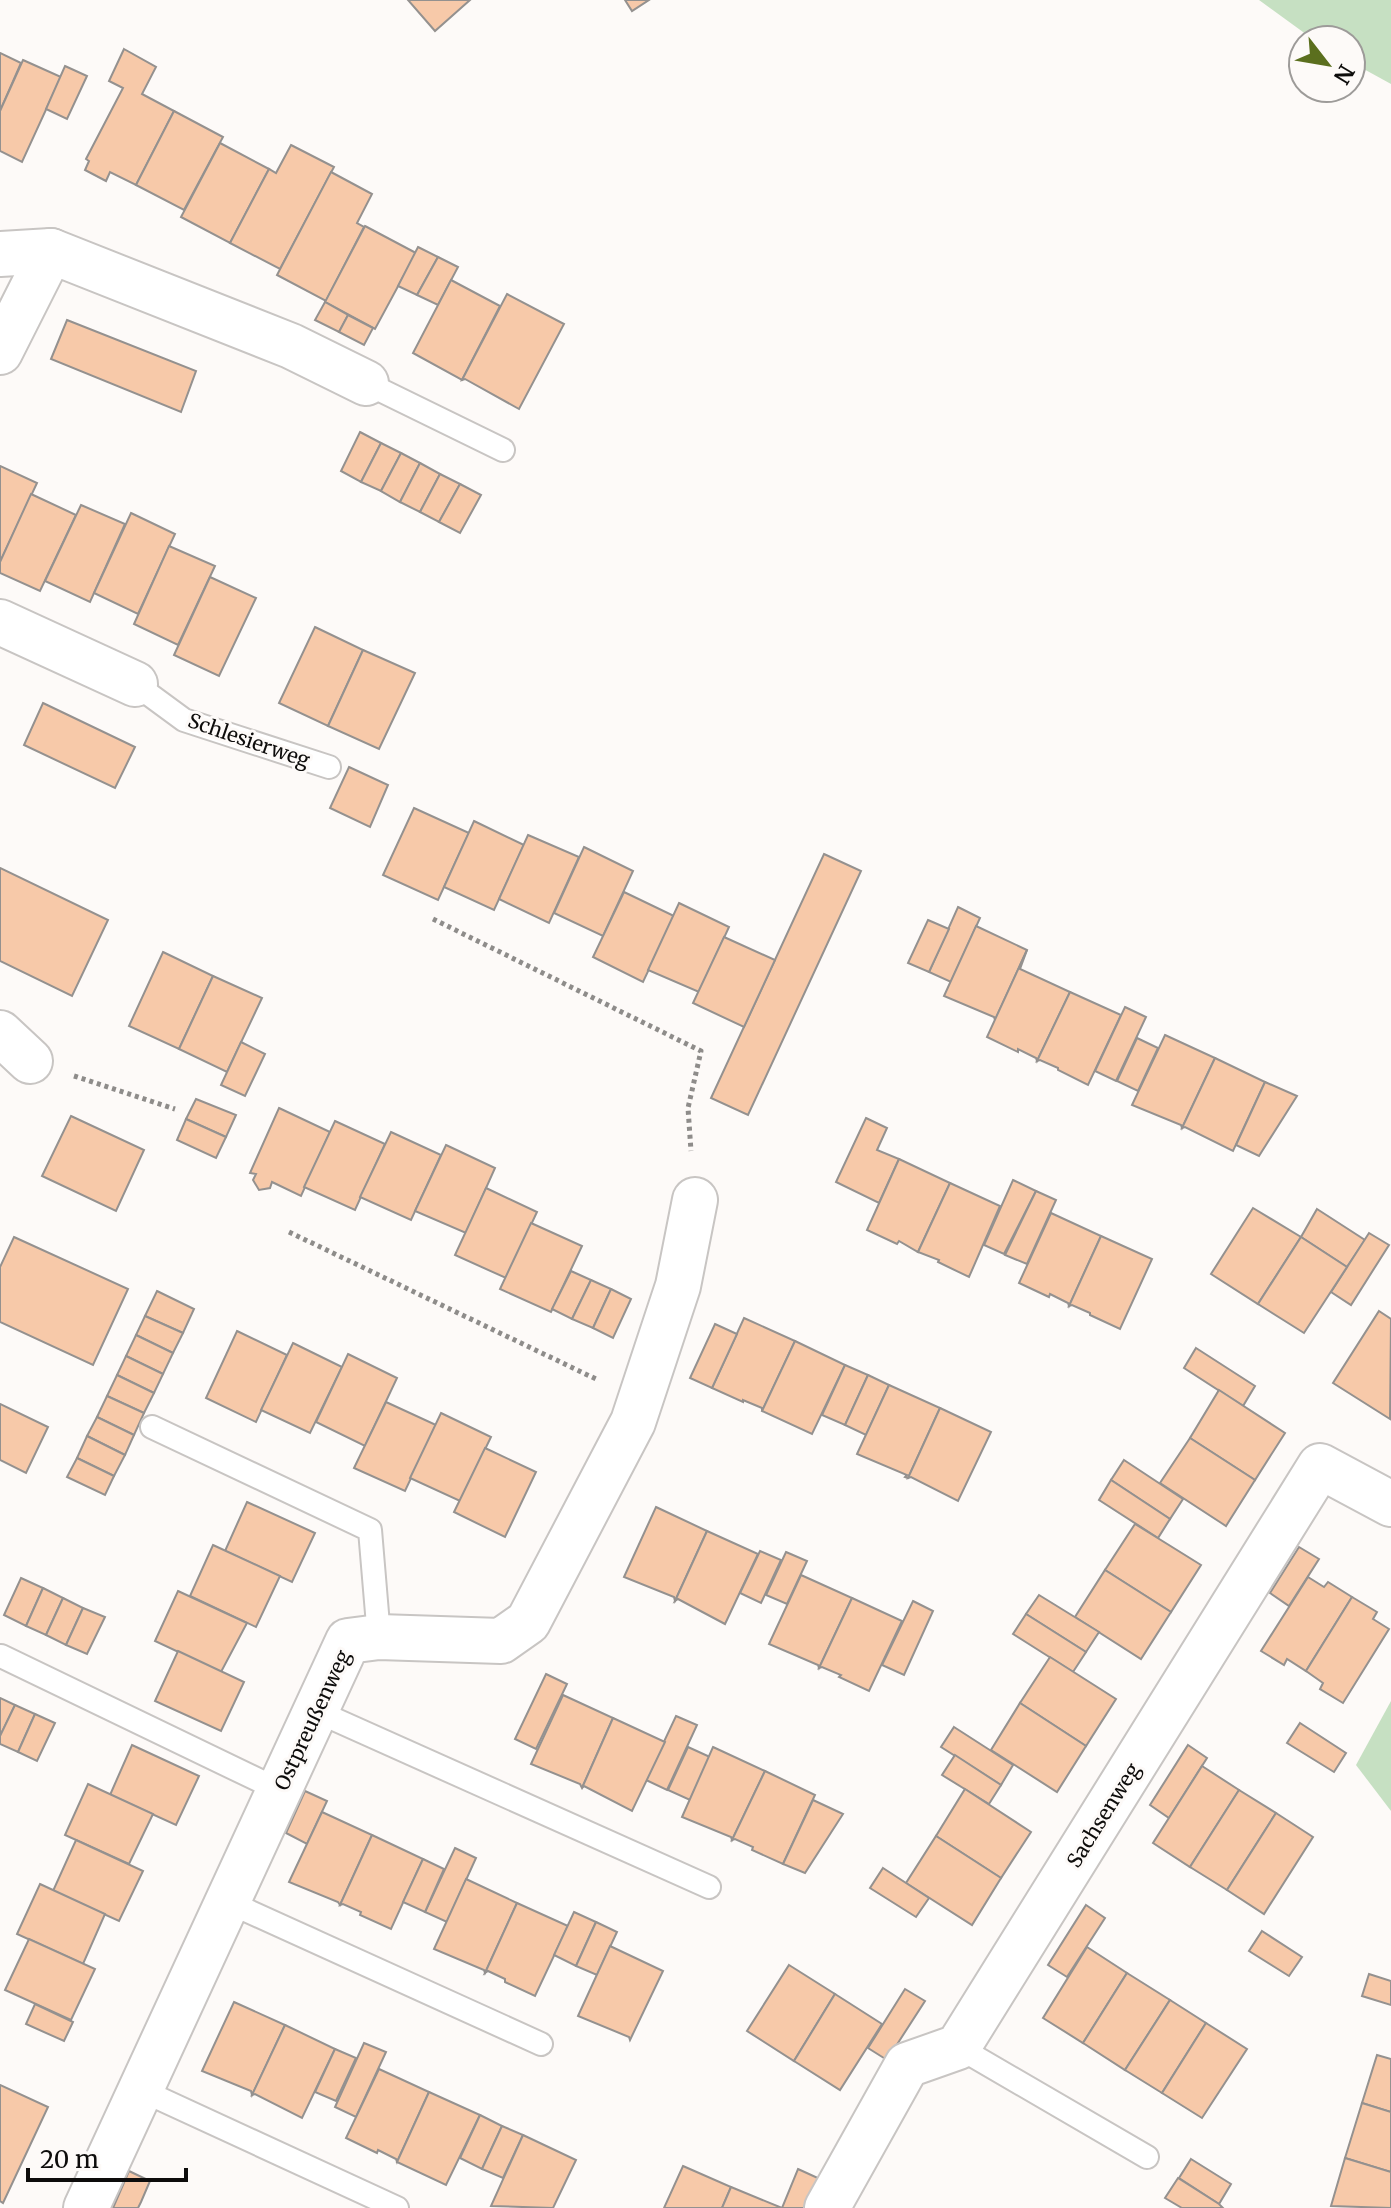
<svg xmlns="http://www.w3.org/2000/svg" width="1391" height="2208" font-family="Merriweather,serif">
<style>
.green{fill:#c6e0c2}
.building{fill:#f7c9a9;stroke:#94918f;stroke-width:2}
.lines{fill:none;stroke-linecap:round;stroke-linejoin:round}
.lane-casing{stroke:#c8c5c3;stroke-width:26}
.street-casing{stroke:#c8c5c3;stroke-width:48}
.path{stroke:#8e8c8a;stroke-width:5;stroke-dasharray:4 4;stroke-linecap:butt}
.lane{stroke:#fff;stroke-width:22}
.street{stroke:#fff;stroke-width:44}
.labels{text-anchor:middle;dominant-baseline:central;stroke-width:6;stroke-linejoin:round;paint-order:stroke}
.street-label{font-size:20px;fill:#0d0c0b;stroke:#fdfaf8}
</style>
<rect width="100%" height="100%" fill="#fdfaf8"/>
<g class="green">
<polygon points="1259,0 1391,0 1391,84 1351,62 1351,40 1314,40"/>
<polygon points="1391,1701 1391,1811 1356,1765"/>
</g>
<g class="building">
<polygon points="408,0 470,0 435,31"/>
<polygon points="625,0 649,0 632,11"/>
<polygon points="124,49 156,67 142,94 174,111 136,185 110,172 106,181 85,170 89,161 86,159 123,88 109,81"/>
<polygon points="0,53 21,63 0,111"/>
<polygon points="23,60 61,77 22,162 0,151 0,111"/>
<polygon points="65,66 87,76 67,119 46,109"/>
<polygon points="174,111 223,137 184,210 136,185"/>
<polygon points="220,143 269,169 230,243 181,217"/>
<polygon points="291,145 334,167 280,269 230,243 269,169 276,173"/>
<polygon points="331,172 372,194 357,223 364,227 326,301 277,275"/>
<polygon points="365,226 416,253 375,329 325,302"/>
<polygon points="418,247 438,257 417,295 398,286"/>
<polygon points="438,257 458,267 438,305 417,295"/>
<polygon points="451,280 500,306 462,380 413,353"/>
<polygon points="507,294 564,324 519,409 465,379 462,380"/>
<polygon points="325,302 348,315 339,332 315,320"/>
<polygon points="348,315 373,328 364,345 339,332"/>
<polygon points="67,320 196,371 181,412 51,359"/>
<polygon points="360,432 381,443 361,482 341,471"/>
<polygon points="381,443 401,453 381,491 361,482"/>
<polygon points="401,453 420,463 400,502 381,491"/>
<polygon points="420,463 440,474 420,512 400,502"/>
<polygon points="0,466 37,483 1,560 0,559"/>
<polygon points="440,474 460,484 439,522 420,512"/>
<polygon points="460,484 481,495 460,533 439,522"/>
<polygon points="31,494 76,515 40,591 0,573 0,562"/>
<polygon points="81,505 125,524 90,602 45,581"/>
<polygon points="131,513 175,534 138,614 94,593"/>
<polygon points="169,546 215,566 178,645 134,624"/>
<polygon points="210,577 256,598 219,676 174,655"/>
<polygon points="315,627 363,650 328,726 279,703"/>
<polygon points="363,650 415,673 379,749 328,726"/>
<polygon points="43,703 135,747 115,788 24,745"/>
<polygon points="349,767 388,785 370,827 330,808"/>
<polygon points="414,808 469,833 438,900 383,875"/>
<polygon points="474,821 524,845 494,910 444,887"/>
<polygon points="528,835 579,857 549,923 499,899"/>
<polygon points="584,847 633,871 603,936 554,913"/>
<polygon points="824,854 861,871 748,1115 711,1098"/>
<polygon points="0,868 108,920 72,996 0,961"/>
<polygon points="624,892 674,916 643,982 593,957"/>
<polygon points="679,903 729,927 699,992 648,970"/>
<polygon points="958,907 980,918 951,982 929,972"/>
<polygon points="928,920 949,929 929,972 908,963"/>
<polygon points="976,926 1027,950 995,1020 994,1017 944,996"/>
<polygon points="724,937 775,960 744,1027 693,1003"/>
<polygon points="1027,950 1020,969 1070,992 1037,1061 1036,1058 1018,1049 1018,1052 987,1037"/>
<polygon points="163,952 213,976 179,1049 129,1026"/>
<polygon points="213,976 262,998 227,1072 179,1049"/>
<polygon points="1070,992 1121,1015 1088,1085 1058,1070 1058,1068 1040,1060 1037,1061"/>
<polygon points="1125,1007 1146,1017 1116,1081 1095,1071"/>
<polygon points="1165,1035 1215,1058 1182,1128 1181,1125 1132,1105"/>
<polygon points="1137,1038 1158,1048 1138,1091 1117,1081"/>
<polygon points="241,1042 265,1054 245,1096 221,1085"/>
<polygon points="1215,1058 1265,1082 1233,1151 1185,1127 1182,1128"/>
<polygon points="1265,1082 1297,1096 1259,1156 1236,1145"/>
<polygon points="196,1099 236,1115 226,1137 186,1119"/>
<polygon points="279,1108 330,1132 301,1196 272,1182 270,1188 259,1190 253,1180 256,1174 250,1173"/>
<polygon points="71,1116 144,1150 116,1211 42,1176"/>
<polygon points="866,1118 887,1128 877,1150 899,1159 879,1203 836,1182"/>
<polygon points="186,1119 226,1137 216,1158 177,1140"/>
<polygon points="335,1121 385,1144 355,1210 304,1187"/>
<polygon points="391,1132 441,1155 411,1220 360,1197"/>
<polygon points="446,1145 495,1168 466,1233 415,1211"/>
<polygon points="899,1159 950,1183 918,1252 899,1241 897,1244 867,1230"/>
<polygon points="1013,1180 1036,1191 1004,1254 984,1245"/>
<polygon points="950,1183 1000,1206 969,1277 938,1262 939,1260 918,1252"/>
<polygon points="486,1188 537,1212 506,1278 455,1255"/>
<polygon points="1036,1191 1056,1200 1027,1264 1005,1255"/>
<polygon points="1253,1208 1301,1237 1258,1304 1211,1274"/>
<polygon points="1317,1209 1365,1240 1347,1267 1301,1237"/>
<polygon points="1051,1213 1101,1236 1069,1306 1068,1303 1050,1294 1049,1297 1019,1283"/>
<polygon points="531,1223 582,1246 551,1312 500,1289"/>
<polygon points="1369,1233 1389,1245 1351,1305 1331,1292"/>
<polygon points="1101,1236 1152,1259 1120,1329 1090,1315 1090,1313 1072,1305 1069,1306"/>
<polygon points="14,1237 128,1289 93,1365 0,1322 0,1267"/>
<polygon points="1301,1237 1347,1267 1304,1333 1258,1304"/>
<polygon points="571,1271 591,1280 572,1319 552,1309"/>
<polygon points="591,1280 611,1289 593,1328 572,1319"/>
<polygon points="611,1289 631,1299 613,1338 593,1328"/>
<polygon points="157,1291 194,1309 183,1333 145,1316"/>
<polygon points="1379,1311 1391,1319 1390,1419 1333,1383"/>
<polygon points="145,1316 183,1333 173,1353 136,1335"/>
<polygon points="744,1318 795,1341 762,1411 762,1408 743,1400 743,1402 712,1388"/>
<polygon points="715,1324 737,1334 712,1388 690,1378"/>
<polygon points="237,1331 287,1355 256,1422 206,1398"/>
<polygon points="136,1335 173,1353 163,1374 126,1356"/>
<polygon points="795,1341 845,1365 812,1434 762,1411"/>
<polygon points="293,1343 342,1367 310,1433 261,1410"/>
<polygon points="1196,1348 1255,1386 1243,1406 1184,1368"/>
<polygon points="348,1354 397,1378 365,1446 316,1422"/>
<polygon points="126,1356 163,1374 154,1393 117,1375"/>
<polygon points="845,1365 868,1375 845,1425 822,1415"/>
<polygon points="117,1375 154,1393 144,1413 107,1396"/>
<polygon points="868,1375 889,1385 866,1435 845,1425"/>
<polygon points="889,1385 940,1408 908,1478 905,1477 907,1475 857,1454"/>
<polygon points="1219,1390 1285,1433 1255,1480 1190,1438"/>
<polygon points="107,1396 144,1413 134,1435 97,1417"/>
<polygon points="386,1402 436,1425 405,1491 354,1468"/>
<polygon points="0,1404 48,1427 26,1473 0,1460"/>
<polygon points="940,1408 991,1432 958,1501 911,1477 908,1478"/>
<polygon points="441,1413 491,1437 460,1501 410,1478"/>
<polygon points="97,1417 134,1435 125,1455 87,1436"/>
<polygon points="87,1436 125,1455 114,1476 77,1458"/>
<polygon points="1190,1438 1255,1480 1226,1526 1160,1483"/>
<polygon points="485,1448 536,1472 505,1537 454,1512"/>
<polygon points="77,1458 114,1476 105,1495 67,1477"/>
<polygon points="1124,1460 1183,1499 1170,1519 1111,1480"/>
<polygon points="1111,1480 1170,1519 1158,1538 1099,1500"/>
<polygon points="247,1502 315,1533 292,1582 225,1551"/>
<polygon points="656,1507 707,1531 675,1601 674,1597 624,1577"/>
<polygon points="1135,1524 1201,1565 1171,1612 1105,1570"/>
<polygon points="707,1531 758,1554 725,1624 678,1599 675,1601"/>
<polygon points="213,1545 280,1576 256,1627 190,1596"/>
<polygon points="1299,1547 1319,1559 1289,1606 1270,1593"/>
<polygon points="760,1551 781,1560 761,1603 740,1593"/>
<polygon points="786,1552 807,1561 787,1604 766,1595"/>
<polygon points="1105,1570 1171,1612 1141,1659 1075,1617"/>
<polygon points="801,1575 852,1598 819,1668 818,1665 769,1644"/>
<polygon points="1308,1577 1324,1587 1328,1582 1352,1597 1306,1671 1287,1659 1284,1665 1261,1651"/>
<polygon points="21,1578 43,1588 26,1626 4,1615"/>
<polygon points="43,1588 63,1598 46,1635 26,1626"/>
<polygon points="178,1591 247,1623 221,1672 155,1641"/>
<polygon points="1039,1595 1099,1632 1086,1652 1026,1614"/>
<polygon points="1352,1597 1377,1612 1373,1619 1389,1629 1343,1703 1320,1689 1323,1683 1306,1671"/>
<polygon points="63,1598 83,1608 66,1645 46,1635"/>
<polygon points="852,1598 902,1621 869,1691 839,1677 841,1675 822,1667 819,1668"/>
<polygon points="913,1601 933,1611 904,1675 882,1665"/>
<polygon points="83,1608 105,1617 87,1654 66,1645"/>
<polygon points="1026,1614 1086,1652 1073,1672 1013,1634"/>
<polygon points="178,1651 244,1682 221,1731 155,1701"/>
<polygon points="1050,1657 1116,1699 1086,1746 1020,1703"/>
<polygon points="546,1674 567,1684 536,1749 515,1739"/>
<polygon points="563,1695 613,1718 582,1788 580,1784 531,1764"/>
<polygon points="0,1698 15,1705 0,1736"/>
<polygon points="1020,1703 1086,1746 1057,1792 991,1750"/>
<polygon points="15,1705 35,1714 18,1752 0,1744 0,1736"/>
<polygon points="35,1714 55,1723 37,1761 18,1752"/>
<polygon points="676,1716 697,1725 667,1790 646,1780"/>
<polygon points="613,1718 665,1742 632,1811 584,1786 582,1788"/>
<polygon points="1300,1723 1346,1753 1334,1772 1287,1743"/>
<polygon points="954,1727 1013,1765 1001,1785 941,1747"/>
<polygon points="132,1745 199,1776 176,1825 110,1795"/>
<polygon points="1188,1745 1207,1758 1169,1818 1150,1805"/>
<polygon points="688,1747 710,1757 690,1800 668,1790"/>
<polygon points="713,1747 765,1771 732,1840 731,1837 682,1817"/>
<polygon points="955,1755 1001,1785 989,1804 942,1775"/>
<polygon points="1202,1766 1239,1790 1190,1867 1153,1843"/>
<polygon points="765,1771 815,1795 783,1864 752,1850 753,1847 735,1839 732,1840"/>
<polygon points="88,1784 153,1814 129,1864 65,1835"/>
<polygon points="965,1789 1031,1832 1001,1878 936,1836"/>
<polygon points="1239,1790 1276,1813 1227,1890 1190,1867"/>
<polygon points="305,1791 327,1801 307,1844 286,1833"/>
<polygon points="813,1800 843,1814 805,1873 783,1864"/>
<polygon points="322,1812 372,1835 340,1905 338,1902 289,1882"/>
<polygon points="1276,1813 1313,1837 1264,1914 1227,1890"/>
<polygon points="372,1835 423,1859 391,1929 360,1915 361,1912 343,1904 340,1905"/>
<polygon points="936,1836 1001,1878 972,1925 906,1883"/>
<polygon points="76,1840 143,1871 119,1921 53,1891"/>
<polygon points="455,1848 476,1858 447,1922 425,1912"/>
<polygon points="423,1859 444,1869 425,1912 403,1902"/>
<polygon points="883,1868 929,1898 916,1917 870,1888"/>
<polygon points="466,1879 517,1903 485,1973 484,1970 434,1949"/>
<polygon points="40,1884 105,1914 83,1964 17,1934"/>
<polygon points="517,1903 568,1926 535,1996 505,1982 505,1979 488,1971 485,1973"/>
<polygon points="1086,1905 1105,1918 1067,1977 1048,1965"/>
<polygon points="574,1912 596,1922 576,1966 554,1955"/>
<polygon points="596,1922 617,1932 597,1975 576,1966"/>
<polygon points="1262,1931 1302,1957 1289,1976 1249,1951"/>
<polygon points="29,1939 95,1969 71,2020 5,1990"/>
<polygon points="610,1946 663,1971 630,2040 629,2037 578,2016"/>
<polygon points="1087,1947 1127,1973 1083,2043 1043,2018"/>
<polygon points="789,1965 835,1994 794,2061 747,2031"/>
<polygon points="1127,1973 1170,2000 1125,2070 1083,2043"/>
<polygon points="1369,1974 1391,1981 1391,2005 1362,1996"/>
<polygon points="905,1989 925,2001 887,2060 868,2048"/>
<polygon points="835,1994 882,2024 840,2090 794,2061"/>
<polygon points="1170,2000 1206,2023 1162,2093 1125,2070"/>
<polygon points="234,2002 285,2025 252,2095 251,2091 202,2071"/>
<polygon points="35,2004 73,2022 64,2041 26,2024"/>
<polygon points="1206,2023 1247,2049 1202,2118 1162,2093"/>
<polygon points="285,2025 335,2049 302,2118 255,2094 252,2095"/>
<polygon points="364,2043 386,2052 356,2117 335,2107"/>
<polygon points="335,2049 356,2058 336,2101 315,2092"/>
<polygon points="1377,2055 1391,2059 1391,2112 1362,2103"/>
<polygon points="379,2069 429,2092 397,2162 396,2159 378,2150 377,2153 346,2138"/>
<polygon points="0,2085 48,2107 3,2203 0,2201"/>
<polygon points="429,2092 480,2115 446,2185 397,2162"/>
<polygon points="1362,2103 1391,2112 1391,2172 1345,2158"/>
<polygon points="480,2115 502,2126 482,2169 460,2158"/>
<polygon points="502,2126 523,2135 503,2178 482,2169"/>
<polygon points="523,2135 576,2160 553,2208 491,2206"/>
<polygon points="1345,2158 1391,2172 1391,2208 1331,2206"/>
<polygon points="1191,2159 1231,2184 1219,2204 1179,2178"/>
<polygon points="683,2166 731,2187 722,2208 664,2208"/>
<polygon points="798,2169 820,2179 807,2208 782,2208"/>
<polygon points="129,2171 150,2181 141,2202 138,2208 113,2208"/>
<polygon points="1178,2178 1219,2204 1223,2208 1182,2208 1165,2198"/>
<polygon points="731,2187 782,2208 722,2208"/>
</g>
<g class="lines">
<defs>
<g id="lane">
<polyline points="366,383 503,450"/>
<polyline points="135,684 184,720 329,767"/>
<polyline points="152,1427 370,1530 379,1637"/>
<polyline points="1,1656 279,1790"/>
<polyline points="316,1711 709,1887"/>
<polyline points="228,1902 541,2044"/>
<polyline points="958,2047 1147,2157"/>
<polyline points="141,2090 397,2208"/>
</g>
<g id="street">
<polyline points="0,254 51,251"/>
<polyline points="0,352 51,251 291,346 366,383"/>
<polyline points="0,622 135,684"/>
<polyline points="0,1033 30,1061"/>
<polyline points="86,2208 348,1641 379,1637 501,1641 528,1622 633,1422 678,1286 695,1200"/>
<polyline points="827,2208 907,2065 958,2047 1320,1466 1391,1504"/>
</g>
</defs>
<use href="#lane" class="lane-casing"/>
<use href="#street" class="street-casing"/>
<g class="path">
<polyline points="433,919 701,1051 688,1108 691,1151"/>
<polyline points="74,1076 175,1109"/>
<polyline points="289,1232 596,1379"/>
</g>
<use href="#lane" class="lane"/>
<use href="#street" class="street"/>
</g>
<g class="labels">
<g class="street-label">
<text transform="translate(249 740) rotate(19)">Schlesierweg</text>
<text transform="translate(312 1720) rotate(-65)">Ostpreußenweg</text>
<text transform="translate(1103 1815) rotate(-58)">Sachsenweg</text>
</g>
</g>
<g transform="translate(1327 64) rotate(121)"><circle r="38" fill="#fdfaf8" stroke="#9d9b99" stroke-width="2"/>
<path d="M0-6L14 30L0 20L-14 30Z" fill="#5b6f1e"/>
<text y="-12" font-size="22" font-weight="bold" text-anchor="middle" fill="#0d0c0b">N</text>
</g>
<path d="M28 2168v12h158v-12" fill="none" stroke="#0d0c0b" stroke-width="4"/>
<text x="40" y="2168" font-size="24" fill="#0d0c0b" stroke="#fdfaf8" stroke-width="6" paint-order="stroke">20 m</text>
</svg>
